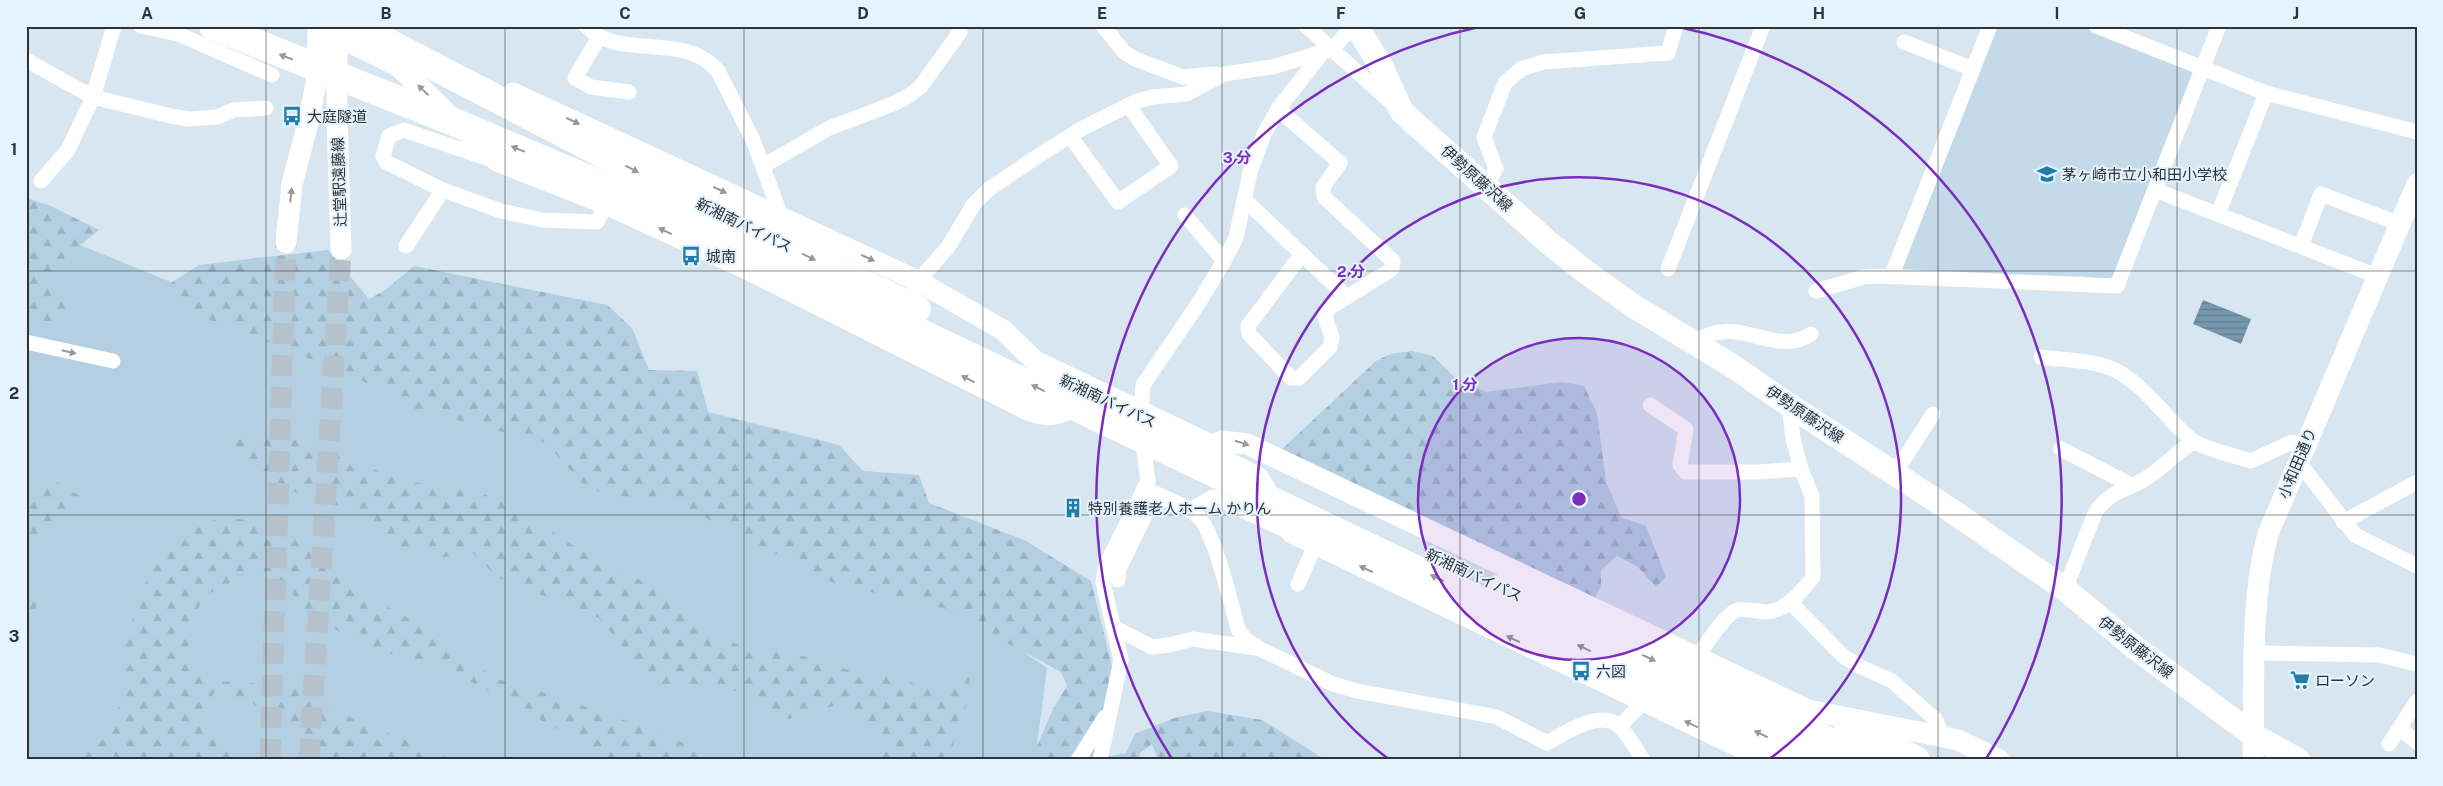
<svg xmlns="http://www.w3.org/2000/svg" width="2443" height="786" font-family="'Public Sans','Noto Sans JP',sans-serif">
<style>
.built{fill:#c4dae9}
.green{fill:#b4cfe2}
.forest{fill:url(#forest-firs)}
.water{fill:url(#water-rules)}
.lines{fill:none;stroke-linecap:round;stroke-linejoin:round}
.secondary-tunnel{stroke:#b5c2cb;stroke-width:21;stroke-dasharray:21 11;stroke-linecap:butt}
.street{stroke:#fff;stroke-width:15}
.secondary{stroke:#fff;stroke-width:21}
.primary{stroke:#fff;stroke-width:24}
.highway{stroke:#fff;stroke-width:28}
.oneway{fill:#96999b}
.grid{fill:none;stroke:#2d3337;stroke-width:1;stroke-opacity:0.55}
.ring{fill:none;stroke:#7b2cbf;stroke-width:2.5}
.labels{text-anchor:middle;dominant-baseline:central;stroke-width:4;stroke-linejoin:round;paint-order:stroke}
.poi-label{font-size:15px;fill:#2d3337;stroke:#e4f3fe;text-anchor:start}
.street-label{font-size:15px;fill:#2d3337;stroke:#e4f3fe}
.centre{fill:#7b2cbf;stroke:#e4f3fe;stroke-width:2.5}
.ring-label{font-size:15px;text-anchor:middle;font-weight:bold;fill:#7b2cbf;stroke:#e4f3fe;stroke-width:4;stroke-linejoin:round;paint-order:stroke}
.neatline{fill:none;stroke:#2d3337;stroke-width:2}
.grid-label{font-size:16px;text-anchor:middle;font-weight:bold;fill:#2d3337}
</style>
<defs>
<pattern id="forest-firs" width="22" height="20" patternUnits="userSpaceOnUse" patternTransform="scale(1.25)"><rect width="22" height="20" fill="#b4cfe2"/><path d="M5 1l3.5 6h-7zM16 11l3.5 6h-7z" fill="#9bb2c2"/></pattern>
<pattern id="water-rules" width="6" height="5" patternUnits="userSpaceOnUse" patternTransform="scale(1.25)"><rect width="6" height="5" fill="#7698ae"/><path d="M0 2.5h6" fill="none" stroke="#617d8e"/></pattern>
</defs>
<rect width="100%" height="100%" fill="#d7e6f0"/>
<polygon class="built" points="1997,26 2081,26 2190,69 2193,76 2113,276 2106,279 2079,276 1902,274 1901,271"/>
<polygon class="green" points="26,223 694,495 918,579 1047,668 1035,760 26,760"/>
<g class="forest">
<polygon points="26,198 51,206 99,230 64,258 51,296 75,310 62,321 26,321"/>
<polygon points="328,250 369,299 384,291 414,266 607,305 632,328 649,370 697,371 708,412 839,445 863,471 919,475 929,503 1026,541 1091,581 1113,670 1093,759 1126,753 1135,734 1174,718 1207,711 1262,720 1326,760 1158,760 1152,744 1140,753 1140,760 1031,760 1052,711 1067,686 1061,672 943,608 835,584 667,498 613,499 582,483 546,443 410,408 384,390 252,335 212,321 160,290 199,265"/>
<polygon points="1412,351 1433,356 1453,376 1486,392 1562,382 1584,386 1597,413 1606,482 1621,517 1646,526 1666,577 1656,587 1638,567 1617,556 1601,570 1601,586 1593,601 1281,450 1376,361 1390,354"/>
<polygon points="231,433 309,442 403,481 474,490 519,509 580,550 640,580 727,642 806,657 858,673 892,675 933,691 970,672 968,701 948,760 882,760 881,741 844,703 789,719 729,688 655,686 599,618 497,577 472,552 439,558 394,544 349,507 317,503 275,481 226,443"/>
<polygon points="46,473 65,488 79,495 80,503 71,514 26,555 26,504"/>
<polygon points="230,517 254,522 314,541 355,590 430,629 497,679 528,687 673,737 712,760 614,760 444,667 364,647 305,611 285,583 246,574 203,597 190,628 189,653 218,682 237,681 300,690 347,716 454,760 321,760 250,701 214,693 202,715 219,748 255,760 78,760 125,700 120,659 143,587 166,548 207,522"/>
<polygon points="38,589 44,594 26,624 26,600"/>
</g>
<polygon class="water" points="2203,300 2251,319 2241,344 2193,324"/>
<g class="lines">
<g class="secondary-tunnel">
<polyline points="270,760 286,243"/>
<polyline points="309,760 341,249"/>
</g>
<g class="street">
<polyline points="141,26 178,34 272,75"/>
<path d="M586,26C619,62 684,30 718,71L753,140L782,219"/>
<polyline points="1103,26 1124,52 1135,59 1183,77 1215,74"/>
<polyline points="1306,26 1394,105"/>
<polyline points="2096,26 2266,93 2417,132"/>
<polyline points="599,37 575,78 591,87 629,92"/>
<polyline points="1904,42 1973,69"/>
<polyline points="26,60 93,97 171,116 189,119 217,117 234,110 266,108"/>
<polyline points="1278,109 1340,163 1323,187 1324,197 1393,261 1392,269 1328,309 1325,317 1332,337 1330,347 1299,378 1291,378 1249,334 1248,326 1302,254"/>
<polyline points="1070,136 1118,202 1171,166 1129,106"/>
<polyline points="763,166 829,128 893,104 910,95 921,86 960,32"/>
<polyline points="41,181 68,150 93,97 114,26"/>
<polyline points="1486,186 1496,169 1484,137 1505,83 1521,69 1543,62 1668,53 1676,26"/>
<polyline points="443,190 386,162 383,156 389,136 404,130 492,160"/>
<polyline points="2155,190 2377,276"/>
<polyline points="1245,200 1347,297"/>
<polyline points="2218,214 2266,93"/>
<polyline points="1185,215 1224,261"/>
<polyline points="406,246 443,190 501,211 543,220 597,222 606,204"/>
<polyline points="2301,246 2321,194 2400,224"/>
<polyline points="1668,269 1763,26"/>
<polyline points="1891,277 1990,26"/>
<polyline points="1816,291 1864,277 1878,276 2117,286 2219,26"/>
<polyline points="907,312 918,281 948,247 974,204 989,189 1035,158 1081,129 1137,101 1153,97 1186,94 1224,74 1272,67 1333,49 1352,26"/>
<polyline points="26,342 113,361"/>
<path d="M1693,343C1739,311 1773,359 1811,334"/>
<path d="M2041,357C2064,360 2092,360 2113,369C2146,385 2166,419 2193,441C2203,448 2238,457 2251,461L2292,442L2305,446"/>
<polyline points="1650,405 1686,429 1680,465 1686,472 1758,472 1801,469"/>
<polyline points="2061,449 2131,485"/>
<polyline points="2298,461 2355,535 2417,566"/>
<polyline points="1895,473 1933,414"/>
<path d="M1144,488C1162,497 1184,504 1199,517C1214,532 1232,606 1238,629L1245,639L1260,649L1333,684L1357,691L1497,717L1547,743C1565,733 1601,708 1620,727C1629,736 1636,749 1643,760"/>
<polyline points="1190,510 1213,497 1292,533"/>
<polyline points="2343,522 2417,482"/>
<polyline points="1118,580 1118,571 1149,507 1166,499"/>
<polyline points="1298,584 1315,545"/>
<path d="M2065,589L2095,513C2110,490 2124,492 2145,479C2163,469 2176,451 2194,442"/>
<polyline points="1790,602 1843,656 1861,667 1892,681 1935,719 1944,737"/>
<polyline points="1115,628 1152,647 1169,645 1193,639 1256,648"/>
<polyline points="2256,653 2379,655 2417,664"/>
<path d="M1697,657C1705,646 1725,614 1737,610C1744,608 1756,611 1764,612C1785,613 1802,591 1813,577L1812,496L1801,469L1793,439L1789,405"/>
<polyline points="1620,726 1644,701"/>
<polyline points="2400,729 2417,742"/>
<polyline points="2389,744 2417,701"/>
<polyline points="1078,760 1105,717"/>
<polyline points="1100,760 1121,660 1103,582 1106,565 1148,481 1140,421 1143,385 1198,304 1224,261 1236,238 1250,172 1264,134 1278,109 1322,53"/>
</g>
<g class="secondary">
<path d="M317,26L398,66L497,161L606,204L751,271L1028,410C1053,420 1060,412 1085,403"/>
<polyline points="337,26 337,119 341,249"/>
<polyline points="513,93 918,281 1003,330 1035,361 1211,445 1222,441 1247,444 1808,710 1944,737 1958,740 1999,760"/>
<polyline points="286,243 292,184 309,119 317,78 318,26"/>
<polyline points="1192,445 1258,477 1292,533 1767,760"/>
<path d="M2253,760C2255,686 2249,605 2268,534L2417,184"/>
</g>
<polyline class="primary" points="1356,26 1381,66 1402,112 1549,243 1587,273 1635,307 1734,367 1789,405 1949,509 2065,589 2133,646 2253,735 2298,760"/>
<g class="highway">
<polyline points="213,26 461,125 676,216 1815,760"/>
<polyline points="356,26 686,197 917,309"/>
<polyline points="1502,588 1869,760"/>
<polyline points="1843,738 1884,744 1916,760"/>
</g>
</g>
<defs><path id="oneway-solid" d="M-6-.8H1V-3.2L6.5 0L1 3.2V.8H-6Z" transform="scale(1.25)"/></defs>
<g class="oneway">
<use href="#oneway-solid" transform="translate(286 57) rotate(-159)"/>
<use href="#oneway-solid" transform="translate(423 90) rotate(-136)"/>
<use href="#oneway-solid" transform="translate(573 121) rotate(25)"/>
<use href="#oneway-solid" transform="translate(518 149) rotate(-157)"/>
<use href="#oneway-solid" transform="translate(632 169) rotate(27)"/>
<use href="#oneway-solid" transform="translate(720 190) rotate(25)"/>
<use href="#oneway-solid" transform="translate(291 195) rotate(-84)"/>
<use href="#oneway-solid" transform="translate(665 231) rotate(-155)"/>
<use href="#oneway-solid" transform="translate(809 257) rotate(26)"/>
<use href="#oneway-solid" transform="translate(868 258) rotate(25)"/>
<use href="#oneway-solid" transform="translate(69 352) rotate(13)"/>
<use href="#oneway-solid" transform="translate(968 379) rotate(-153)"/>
<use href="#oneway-solid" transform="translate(1038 388) rotate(-154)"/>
<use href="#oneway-solid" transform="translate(1242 443) rotate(17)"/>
<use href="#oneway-solid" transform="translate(1366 569) rotate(-155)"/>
<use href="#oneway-solid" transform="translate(1437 578) rotate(-155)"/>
<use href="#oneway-solid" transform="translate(1513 639) rotate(-155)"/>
<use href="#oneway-solid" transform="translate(1584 648) rotate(-154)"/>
<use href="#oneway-solid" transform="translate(1649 658) rotate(25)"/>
<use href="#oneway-solid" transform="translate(1691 724) rotate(-154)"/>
<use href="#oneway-solid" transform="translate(1761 734) rotate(-154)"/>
</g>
<path class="grid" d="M266,26V760M505,26V760M744,26V760M983,26V760M1222,26V760M1460,26V760M1699,26V760M1938,26V760M2177,26V760M26,271H2417M26,515H2417"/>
<circle cx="1579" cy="499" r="161" fill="#7b2cbf" fill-opacity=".12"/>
<g class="ring">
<circle cx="1579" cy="499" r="161"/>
<path d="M1390 760A322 322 0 1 1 1768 760"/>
<path d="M1172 759A483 483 0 0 1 1479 27M1679 27A483 483 0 0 1 1986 759"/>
</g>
<defs>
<symbol id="bus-bare" viewBox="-9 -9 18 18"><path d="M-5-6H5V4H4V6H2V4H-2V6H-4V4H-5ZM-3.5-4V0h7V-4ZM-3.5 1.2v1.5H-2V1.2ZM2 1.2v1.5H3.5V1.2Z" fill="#237baa" stroke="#e4f3fe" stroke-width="2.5" paint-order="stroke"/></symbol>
<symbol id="school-bare" viewBox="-9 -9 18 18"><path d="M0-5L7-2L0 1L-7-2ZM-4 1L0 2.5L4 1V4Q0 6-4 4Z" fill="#237baa" stroke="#e4f3fe" stroke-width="2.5" paint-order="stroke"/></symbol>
<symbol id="building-bare" viewBox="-9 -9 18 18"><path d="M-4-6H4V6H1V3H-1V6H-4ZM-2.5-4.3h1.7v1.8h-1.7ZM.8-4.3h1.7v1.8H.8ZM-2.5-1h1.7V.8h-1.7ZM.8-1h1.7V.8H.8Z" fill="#237baa" stroke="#e4f3fe" stroke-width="2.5" paint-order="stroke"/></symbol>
<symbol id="supermarket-bare" viewBox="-9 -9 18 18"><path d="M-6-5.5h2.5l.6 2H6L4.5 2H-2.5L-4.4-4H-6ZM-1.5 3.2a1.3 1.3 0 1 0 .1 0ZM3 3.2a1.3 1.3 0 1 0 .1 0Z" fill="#237baa" stroke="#e4f3fe" stroke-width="2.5" paint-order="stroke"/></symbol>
</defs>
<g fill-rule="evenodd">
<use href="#bus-bare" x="278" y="102" width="28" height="28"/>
<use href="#school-bare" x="2033" y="160" width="28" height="28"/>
<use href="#bus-bare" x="677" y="242" width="28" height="28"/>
<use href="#building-bare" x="1059" y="494" width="28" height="28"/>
<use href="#bus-bare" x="1567" y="657" width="28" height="28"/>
<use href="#supermarket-bare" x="2286" y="666" width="28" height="28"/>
</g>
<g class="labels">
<g class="poi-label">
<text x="307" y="116">大庭隧道</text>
<text x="2062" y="174">茅ヶ崎市立小和田小学校</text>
<text x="706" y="256">城南</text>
<text x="1088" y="508">特別養護老人ホーム かりん</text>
<text x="1596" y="671">六図</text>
<text x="2315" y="680">ローソン</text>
</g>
<g class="street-label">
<text transform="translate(1477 178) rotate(42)">伊勢原藤沢線</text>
<text transform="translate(339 182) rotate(-92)">辻堂駅遠藤線</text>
<text transform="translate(744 225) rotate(26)">新湘南バイパス</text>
<text transform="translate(1108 401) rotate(25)">新湘南バイパス</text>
<text transform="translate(1805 414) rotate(34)">伊勢原藤沢線</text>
<text transform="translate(2297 463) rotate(-67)">小和田通り</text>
<text transform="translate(1474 575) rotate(25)">新湘南バイパス</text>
<text transform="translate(2136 647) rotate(38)">伊勢原藤沢線</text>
</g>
</g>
<circle cx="1579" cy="499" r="8" class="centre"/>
<g class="ring-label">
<text x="1237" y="163">3 分</text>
<text x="1351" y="277">2 分</text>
<text x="1465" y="390">1 分</text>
</g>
<rect width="2443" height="786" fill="none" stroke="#e4f3fe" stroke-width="55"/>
<rect x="28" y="28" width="2388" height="730" class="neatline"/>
<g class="grid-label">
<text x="147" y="19">A</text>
<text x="386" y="19">B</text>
<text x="625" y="19">C</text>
<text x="863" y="19">D</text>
<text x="1102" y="19">E</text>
<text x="1341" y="19">F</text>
<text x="1580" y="19">G</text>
<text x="1819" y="19">H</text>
<text x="2057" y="19">I</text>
<text x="2296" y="19">J</text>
<text x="14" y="155">1</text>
<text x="14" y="399">2</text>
<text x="14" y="642">3</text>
</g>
</svg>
